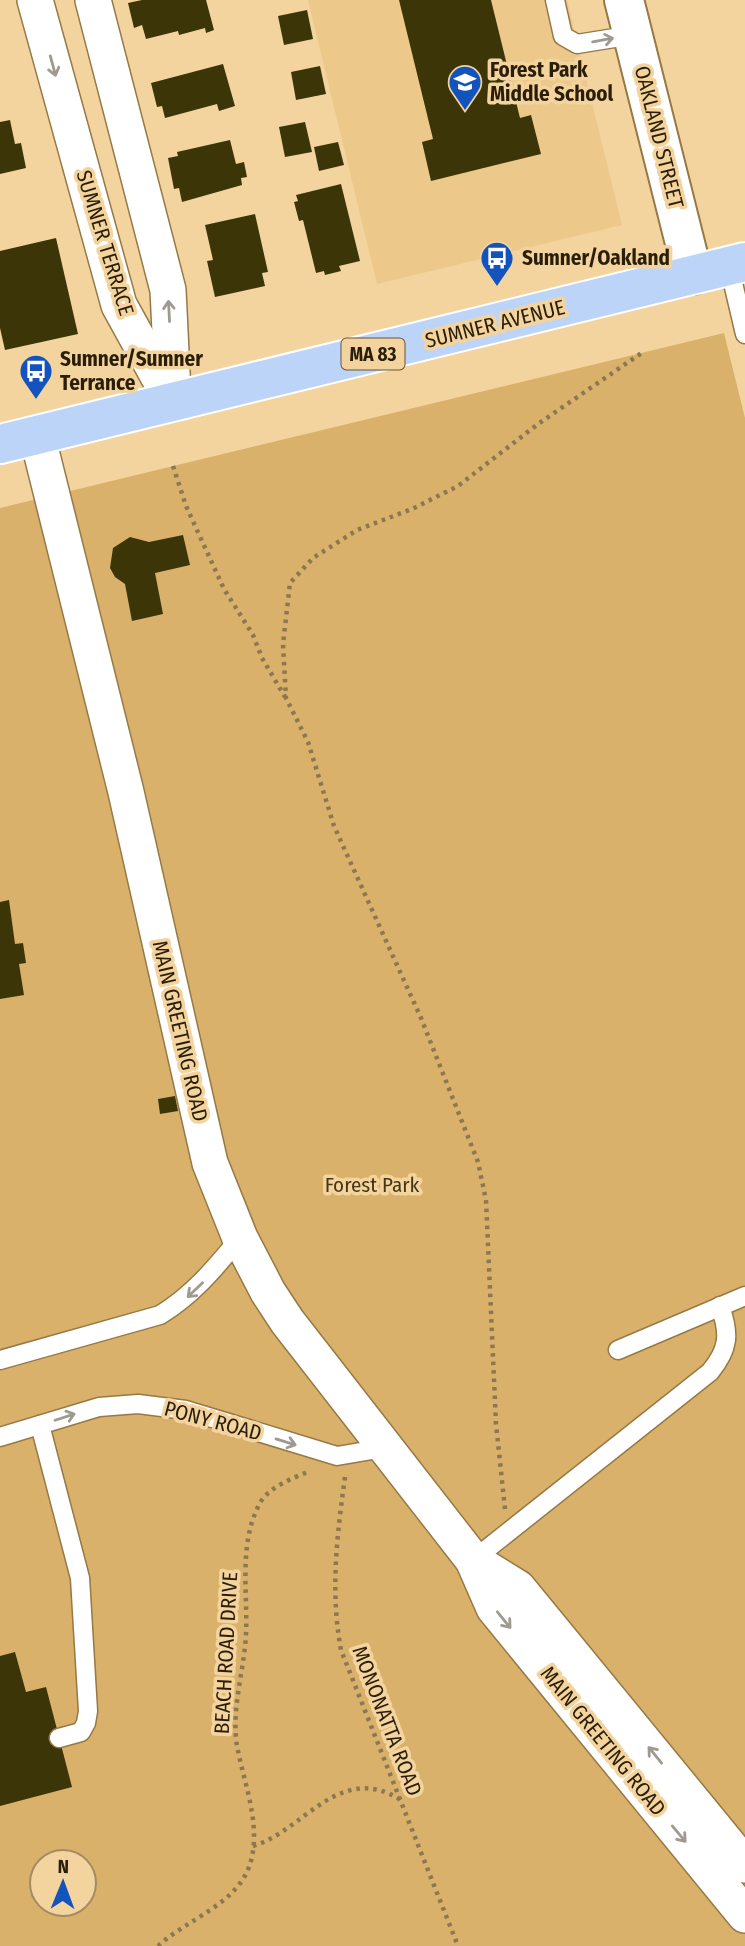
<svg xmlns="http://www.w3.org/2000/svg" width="745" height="1946" font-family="'Fira Sans Condensed',sans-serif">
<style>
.built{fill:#ecc88b}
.green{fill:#d9b16b;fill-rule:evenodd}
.building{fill:#3c3507}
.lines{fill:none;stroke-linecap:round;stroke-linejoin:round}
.service-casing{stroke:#967945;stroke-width:21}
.minor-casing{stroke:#967945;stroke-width:38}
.secondary-casing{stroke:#967945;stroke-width:42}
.primary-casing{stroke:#fff;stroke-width:42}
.path{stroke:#8c7752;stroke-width:4.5;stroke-dasharray:3.5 5;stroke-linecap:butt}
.service{stroke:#fff;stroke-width:18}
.minor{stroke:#fff;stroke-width:35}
.secondary{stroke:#fff;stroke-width:38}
.primary{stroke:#bdd4f9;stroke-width:38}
.oneway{stroke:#9f9a90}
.labels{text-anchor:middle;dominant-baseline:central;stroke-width:7;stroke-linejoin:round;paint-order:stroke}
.shield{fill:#f4d49e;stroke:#675536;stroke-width:2}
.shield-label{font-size:19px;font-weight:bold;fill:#2a1e09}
.poi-label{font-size:21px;font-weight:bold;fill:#2a1e09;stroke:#f4d49e;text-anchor:start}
.street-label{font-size:21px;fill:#2a1e09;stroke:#f4d49e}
.park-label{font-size:21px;fill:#473616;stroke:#f4d49e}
</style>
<rect width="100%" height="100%" fill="#f4d49e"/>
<polygon class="built" points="308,0 567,0 622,225 377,284"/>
<path class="green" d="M724,333L745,418V1946H0V508ZM42,1862H84V1904H42Z"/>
<g class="building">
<polygon points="142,0 206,0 214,30 206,33 205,28 179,35 178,31 146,39 142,25 134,28 128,3"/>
<polygon points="399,0 491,0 520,118 531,115 541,154 431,181 422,142 433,139"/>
<polygon points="307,10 313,39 284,45 278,16"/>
<polygon points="223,64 235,106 219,111 217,104 165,118 162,106 157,107 151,83"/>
<polygon points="320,66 326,94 296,100 291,72"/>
<polygon points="10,120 15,144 21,143 26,168 0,174 0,122"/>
<polygon points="305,122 312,152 285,157 279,127"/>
<polygon points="230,140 236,164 244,162 247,177 241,178 242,185 182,202 179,188 174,189 168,158 178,156 177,152"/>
<polygon points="338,142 344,165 319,171 314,147"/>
<polygon points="341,184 360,261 339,266 341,271 325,275 324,271 316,273 303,220 299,221 294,202 298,201 296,195"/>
<polygon points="255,214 268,272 262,273 265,286 215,297 207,261 213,260 205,225"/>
<polygon points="56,238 78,334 5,350 0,328 0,251"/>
<polygon points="183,535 190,565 155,573 163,614 132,621 125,584 115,577 110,568 113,548 130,537 149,542"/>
<polygon points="9,900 15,944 23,943 26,963 19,964 24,995 0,999 0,902"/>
<polygon points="175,1096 178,1111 160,1114 158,1099"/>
<polygon points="15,1652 26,1692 46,1687 72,1787 0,1806 0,1656"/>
</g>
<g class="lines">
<defs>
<g id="service">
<polyline points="555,0 563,36 577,44 633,35"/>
<polyline points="729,266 745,334"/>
<polyline points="618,1350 745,1296"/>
<path d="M0,1360L160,1315C193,1295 215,1268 240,1238"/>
<polyline points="40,1425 80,1578 88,1711 86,1723 81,1732 59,1738"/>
<polyline points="0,1437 99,1407 138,1404 186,1410 337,1456 384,1448"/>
<path d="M473,1560L710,1372C729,1349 730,1334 720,1306"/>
</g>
<g id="minor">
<polyline points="35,0 119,305 173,403"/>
<polyline points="93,0 168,290 173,393"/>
<polyline points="37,435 126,792 210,1163 240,1238 268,1292 287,1321 473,1560 494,1608 745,1915"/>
<polyline points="473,1560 518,1588 745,1865"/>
</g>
<polyline id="secondary" points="624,0 693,275"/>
<polyline id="primary" points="0,444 745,262"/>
</defs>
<use href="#service" class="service-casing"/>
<use href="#minor" class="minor-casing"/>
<use href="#secondary" class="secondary-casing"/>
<use href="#primary" class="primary-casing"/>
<g class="path">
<polyline points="173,466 186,506 224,589 253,635 262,658 285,697"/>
<path d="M345,1477C337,1535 330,1592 341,1650L458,1946"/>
<polyline points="505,1509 496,1424 486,1200 478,1162 421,1018 334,826 308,742 286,698 283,644 290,583 313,558 357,530 412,509 458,486 538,424 643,352"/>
<path d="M253,1846C304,1831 339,1761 401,1800"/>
<path d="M158,1946C186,1920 235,1905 249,1867C263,1828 244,1784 237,1746C231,1710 244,1671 246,1635C248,1591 238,1544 260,1503C268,1488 292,1478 308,1472"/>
</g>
<use href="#service" class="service"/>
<use href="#minor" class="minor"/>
<use href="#secondary" class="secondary"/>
<use href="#primary" class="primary"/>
</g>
<defs><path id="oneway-shaft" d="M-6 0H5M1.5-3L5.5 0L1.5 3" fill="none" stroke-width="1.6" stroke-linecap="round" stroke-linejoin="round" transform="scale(1.75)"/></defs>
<g class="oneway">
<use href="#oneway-shaft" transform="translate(603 40) rotate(-10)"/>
<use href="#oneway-shaft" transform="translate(53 66) rotate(75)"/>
<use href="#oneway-shaft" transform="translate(169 311) rotate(-93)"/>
<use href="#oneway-shaft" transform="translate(195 1290) rotate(136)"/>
<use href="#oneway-shaft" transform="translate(65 1417) rotate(-18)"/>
<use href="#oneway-shaft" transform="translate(286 1442) rotate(17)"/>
<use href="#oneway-shaft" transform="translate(504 1620) rotate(51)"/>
<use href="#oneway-shaft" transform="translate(655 1755) rotate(-129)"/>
<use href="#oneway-shaft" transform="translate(679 1834) rotate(50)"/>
</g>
<defs>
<symbol id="school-pin" viewBox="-11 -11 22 30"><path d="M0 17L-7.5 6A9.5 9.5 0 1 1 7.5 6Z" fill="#1253be" stroke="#f4d49e"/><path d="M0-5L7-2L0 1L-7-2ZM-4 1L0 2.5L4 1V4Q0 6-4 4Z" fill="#fff"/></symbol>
<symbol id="bus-pin" viewBox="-11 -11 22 30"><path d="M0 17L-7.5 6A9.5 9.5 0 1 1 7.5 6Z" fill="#1253be" stroke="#f4d49e"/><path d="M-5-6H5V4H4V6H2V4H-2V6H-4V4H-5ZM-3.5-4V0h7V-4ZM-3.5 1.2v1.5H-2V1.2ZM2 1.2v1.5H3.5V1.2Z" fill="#fff"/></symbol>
</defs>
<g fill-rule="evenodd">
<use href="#school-pin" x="446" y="63" width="38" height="52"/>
<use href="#bus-pin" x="478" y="239" width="38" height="52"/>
<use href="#bus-pin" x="17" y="352" width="38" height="52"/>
</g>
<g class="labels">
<rect class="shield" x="341.5" y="338.5" width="63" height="31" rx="5"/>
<g class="shield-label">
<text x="373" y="354">MA 83</text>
</g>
<g class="poi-label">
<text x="490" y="70">Forest Park<tspan x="490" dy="24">Middle School</tspan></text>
<text x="522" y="258">Sumner/Oakland</text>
<text x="60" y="359">Sumner/Sumner<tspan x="60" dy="24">Terrance</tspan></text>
</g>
<g class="street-label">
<text transform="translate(659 137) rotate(76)">OAKLAND STREET</text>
<text transform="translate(105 243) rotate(73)">SUMNER TERRACE</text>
<text transform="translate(495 324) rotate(-14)">SUMNER AVENUE</text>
<text transform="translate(180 1031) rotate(77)">MAIN GREETING ROAD</text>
<text transform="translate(213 1421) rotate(15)">PONY ROAD</text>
<text transform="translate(226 1653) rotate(-87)">BEACH ROAD DRIVE</text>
<text transform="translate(387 1721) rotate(69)">MONONATTA ROAD</text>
<text transform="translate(603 1741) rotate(51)">MAIN GREETING ROAD</text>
</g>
<g class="park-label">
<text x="372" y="1185">Forest Park</text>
</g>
</g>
<g transform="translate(63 1883) rotate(1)"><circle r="33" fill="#f4d49e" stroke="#a38b62" stroke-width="2"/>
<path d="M0-5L12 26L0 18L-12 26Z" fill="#1253be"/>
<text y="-10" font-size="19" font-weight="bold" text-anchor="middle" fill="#2a1e09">N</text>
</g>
</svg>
